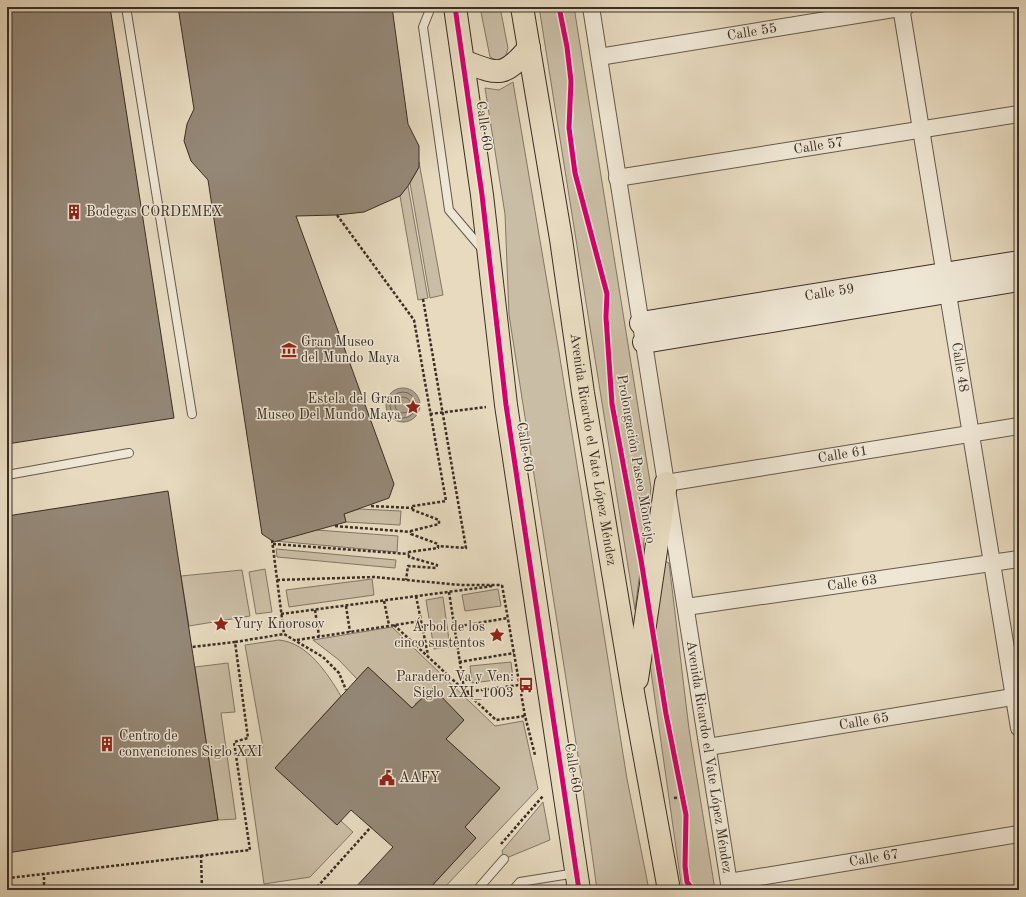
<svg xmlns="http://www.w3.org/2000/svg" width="1026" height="897" font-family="'Old Standard TT',serif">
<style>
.green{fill:#cabda5;stroke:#827666}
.water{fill:#aca08b;stroke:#7e7263}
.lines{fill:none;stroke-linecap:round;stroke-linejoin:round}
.shore{stroke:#736758;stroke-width:1}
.building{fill:#948776;stroke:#3a2e26}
.lane-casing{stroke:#65594c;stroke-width:10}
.street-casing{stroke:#65594c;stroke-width:18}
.secondary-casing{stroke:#3a2e26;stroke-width:24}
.primary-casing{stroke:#3a2e26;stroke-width:24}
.path{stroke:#3a2e26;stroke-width:2.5;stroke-dasharray:3 2;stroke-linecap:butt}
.lane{stroke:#efe7d5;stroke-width:8}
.street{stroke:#efe7d5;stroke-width:16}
.secondary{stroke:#efe7d5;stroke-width:22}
.primary{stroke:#e7dabf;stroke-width:22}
.cycleway-casing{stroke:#efe7d5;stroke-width:8}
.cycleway{stroke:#d6006c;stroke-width:5}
.labels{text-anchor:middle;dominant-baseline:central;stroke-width:3;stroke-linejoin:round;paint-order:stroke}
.street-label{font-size:14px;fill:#3a2e26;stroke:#efe7d5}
.poi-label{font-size:14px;fill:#3a2e26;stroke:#efe7d5;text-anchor:start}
</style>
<rect width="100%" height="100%" fill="#e7dabf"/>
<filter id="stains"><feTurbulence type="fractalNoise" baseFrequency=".005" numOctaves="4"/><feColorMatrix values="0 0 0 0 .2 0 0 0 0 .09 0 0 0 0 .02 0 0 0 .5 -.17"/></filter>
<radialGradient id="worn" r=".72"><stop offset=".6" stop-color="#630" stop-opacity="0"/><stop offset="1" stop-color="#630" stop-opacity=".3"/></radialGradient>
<g class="green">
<polygon points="480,7 500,7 508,48 505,58 496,60 490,57"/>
<polygon points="539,7 574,7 651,488 635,610"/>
<polygon points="513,82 559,352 627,779 649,890 597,890 582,781 509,315 505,214 485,88 499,90"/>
<polygon points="419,162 443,295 430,298 410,183 419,167"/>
<polygon points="408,186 428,298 418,300 400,196"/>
<polygon points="359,509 401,511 400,525 346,522 344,514"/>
<polygon points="316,530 398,536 397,552 275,541"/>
<polygon points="276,549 396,560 395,568 277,557"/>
<polygon points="663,560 669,563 689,729 715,890 682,890 647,643"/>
<polygon points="265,569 272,612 256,614 249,572"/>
<polygon points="242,570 250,616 189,626 181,576"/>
<polygon points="372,579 374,595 289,607 286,590"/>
<polygon points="498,589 501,606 465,611 462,595"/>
<polygon points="443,597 450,647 434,649 426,600"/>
<polygon points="392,627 495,726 523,721 538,789 442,890 435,890 431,887 476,838 465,827 500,788 446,739 464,720 433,689 415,704 426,715 423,718 368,667 357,679 339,660 313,640"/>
<path d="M279,640C308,643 327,673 341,696L275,768L337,825L341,821L353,832L310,877L264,884L245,750L263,747L245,645Z"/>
<polygon points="511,662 513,678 472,683 470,666"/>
<polygon points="228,663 235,712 221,713 236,819 218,820 195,667"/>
<polygon points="543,802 550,840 504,859 502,851"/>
</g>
<circle class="water" cx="403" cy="405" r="17"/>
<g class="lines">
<g class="shore">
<circle cx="403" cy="405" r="13"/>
<circle cx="403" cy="405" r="8"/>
</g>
</g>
<g class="building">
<polygon points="7,7 110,7 174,418 7,444"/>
<polygon points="178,7 392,7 408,124 419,146 419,167 408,186 400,196 364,212 337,215 296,216 394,484 389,498 344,514 346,522 274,542 262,534 208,180 191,161 184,141 187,124 194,109"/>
<polygon points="168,491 218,820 7,853 7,516"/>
<polygon points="368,667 412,708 433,688 464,720 446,739 500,788 465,827 476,838 428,890 353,890 393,847 351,810 337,825 275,768"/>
</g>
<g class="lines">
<defs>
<g id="lane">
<polyline points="126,7 192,414"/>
<polyline points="431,7 423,27 449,210 483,250"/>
<polyline points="7,475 129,453"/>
<polyline points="477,890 504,859"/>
<polyline points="513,890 520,882 576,873"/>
</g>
<g id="street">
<path id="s1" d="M591,7L730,890"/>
<path id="s2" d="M901,7L1019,728"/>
<path id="s3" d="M599,57L906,7"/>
<path id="s4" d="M617,178L1019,114"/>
<path id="s5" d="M666,483L1019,426"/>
<path id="s6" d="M686,607L1019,559"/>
<path id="s7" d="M708,747L1019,696"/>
<path id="s8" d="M729,882L1019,834"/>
</g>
<g id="secondary">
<path id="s9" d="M641,323L1019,262"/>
<polyline points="644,342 1019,280"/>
</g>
<g id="primary">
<polyline points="455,7 482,195 506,405 579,890"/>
<path id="s10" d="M522,7L561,239L583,393L634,698L669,890"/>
<path d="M463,61C498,74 503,79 529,48"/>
<polyline points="637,679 666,483"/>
</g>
</defs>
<use href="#lane" class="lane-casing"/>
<use href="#street" class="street-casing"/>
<use href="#secondary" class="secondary-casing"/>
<use href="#primary" class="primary-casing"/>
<g class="path">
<polyline points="337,215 414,320 446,501 413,506 413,510 439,520 439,524 411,531 411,534 438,544 438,548 409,552 409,557 437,565 436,568 408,566 406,580"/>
<polyline points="423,299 466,548 438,546"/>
<polyline points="430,414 486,407"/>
<polyline points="371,506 413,508"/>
<polyline points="335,526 411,532"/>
<polyline points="272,540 284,634"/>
<polyline points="273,544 409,554"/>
<polyline points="277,580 374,577 461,585 502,585"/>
<polyline points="502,585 525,716 535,755"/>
<polyline points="449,592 464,689"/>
<polyline points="416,596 428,655"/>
<polyline points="384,601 389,625"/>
<polyline points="346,606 350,632"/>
<polyline points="315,610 319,636"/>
<polyline points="281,614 493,586"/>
<polyline points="394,625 496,720 525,716"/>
<polyline points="454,627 508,618"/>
<polyline points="297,640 421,621"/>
<polyline points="235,642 284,634 323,657 339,673 346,690"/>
<polyline points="459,662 514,653"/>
<polyline points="466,692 519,685"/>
<polyline points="674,798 683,797"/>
<polyline points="501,844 543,796"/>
<polyline points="201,855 202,890"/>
<polyline points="318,886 322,890"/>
<polyline points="11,890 9,878 250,850 234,742 248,738 235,642 192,647"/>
<polyline points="44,890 44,874"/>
<polyline points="292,890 318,886 371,827"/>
</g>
<use href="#lane" class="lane"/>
<use href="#street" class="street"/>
<use href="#secondary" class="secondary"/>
<use href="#primary" class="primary"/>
<defs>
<g id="cycleway">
<polyline points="455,7 482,195 506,405 579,890"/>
<polyline points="559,7 567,47 571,81 569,128 575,173 607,294 606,317 612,404 641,560 666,714 686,815 685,866 687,882 693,890"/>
</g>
</defs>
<use href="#cycleway" class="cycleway-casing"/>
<use href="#cycleway" class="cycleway"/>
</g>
<defs>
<symbol id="building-bare" viewBox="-9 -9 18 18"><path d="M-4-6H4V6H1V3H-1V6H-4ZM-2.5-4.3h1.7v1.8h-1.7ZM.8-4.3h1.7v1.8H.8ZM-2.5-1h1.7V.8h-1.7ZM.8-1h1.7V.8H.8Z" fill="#8f2418" stroke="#efe7d5" stroke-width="2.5" paint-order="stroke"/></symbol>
<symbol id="museum-bare" viewBox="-9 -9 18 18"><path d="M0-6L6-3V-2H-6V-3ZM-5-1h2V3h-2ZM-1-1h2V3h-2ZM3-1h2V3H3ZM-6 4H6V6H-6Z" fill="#8f2418" stroke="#efe7d5" stroke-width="2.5" paint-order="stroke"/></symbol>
<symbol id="sight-bare" viewBox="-9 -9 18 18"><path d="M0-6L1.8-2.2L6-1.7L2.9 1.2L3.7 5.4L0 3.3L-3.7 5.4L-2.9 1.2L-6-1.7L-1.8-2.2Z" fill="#8f2418" stroke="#efe7d5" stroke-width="2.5" paint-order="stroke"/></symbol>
<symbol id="bus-bare" viewBox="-9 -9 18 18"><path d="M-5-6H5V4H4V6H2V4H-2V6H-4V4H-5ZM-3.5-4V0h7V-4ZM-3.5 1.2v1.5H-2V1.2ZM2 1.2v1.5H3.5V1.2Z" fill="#8f2418" stroke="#efe7d5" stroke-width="2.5" paint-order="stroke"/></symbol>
<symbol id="civic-bare" viewBox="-9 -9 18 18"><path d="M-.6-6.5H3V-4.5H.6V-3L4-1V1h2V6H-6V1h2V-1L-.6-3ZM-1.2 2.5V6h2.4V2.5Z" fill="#8f2418" stroke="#efe7d5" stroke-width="2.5" paint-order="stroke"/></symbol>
</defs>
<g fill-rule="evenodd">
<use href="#building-bare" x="63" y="201" width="22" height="22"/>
<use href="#museum-bare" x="278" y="339" width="22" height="22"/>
<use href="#sight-bare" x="402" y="396" width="22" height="22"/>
<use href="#sight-bare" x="210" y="613" width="22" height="22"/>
<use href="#sight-bare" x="486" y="624" width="22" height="22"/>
<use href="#bus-bare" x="515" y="674" width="22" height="22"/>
<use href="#building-bare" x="96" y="733" width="22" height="22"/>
<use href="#civic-bare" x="376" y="767" width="22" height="22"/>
</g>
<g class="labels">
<g class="street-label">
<text stroke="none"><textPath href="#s3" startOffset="155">Calle 55</textPath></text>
<text transform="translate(484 126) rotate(82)">Calle 60</text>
<text stroke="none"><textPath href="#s4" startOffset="204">Calle 57</textPath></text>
<text stroke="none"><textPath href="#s9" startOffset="191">Calle 59</textPath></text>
<text stroke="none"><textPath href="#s2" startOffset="365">Calle 48</textPath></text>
<text transform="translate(525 447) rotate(81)">Calle 60</text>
<text stroke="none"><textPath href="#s10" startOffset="448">Avenida Ricardo el Vate López Méndez</textPath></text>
<text stroke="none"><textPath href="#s5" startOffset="179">Calle 61</textPath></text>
<text transform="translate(636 459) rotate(80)">Prolongación Paseo Montejo</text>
<text stroke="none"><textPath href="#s6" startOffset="168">Calle 63</textPath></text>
<text stroke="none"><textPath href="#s7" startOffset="158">Calle 65</textPath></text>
<text stroke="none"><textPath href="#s1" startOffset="759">Avenida Ricardo el Vate López Méndez</textPath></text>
<text transform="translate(573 768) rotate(81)">Calle 60</text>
<text stroke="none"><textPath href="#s8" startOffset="147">Calle 67</textPath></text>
</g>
<g class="poi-label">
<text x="86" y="212">Bodegas CORDEMEX</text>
<text x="301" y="342">Gran Museo<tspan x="301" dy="16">del Mundo Maya</tspan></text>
<text x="401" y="399" text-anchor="end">Estela del Gran<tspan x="401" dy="16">Museo Del Mundo Maya</tspan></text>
<text x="233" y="624">Yury Knorosov</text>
<text x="485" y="627" text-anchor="end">Árbol de los<tspan x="485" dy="16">cinco sustentos</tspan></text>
<text x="514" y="677" text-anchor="end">Paradero Va y Ven:<tspan x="514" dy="16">Siglo XXI_1003</tspan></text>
<text x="119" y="736">Centro de<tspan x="119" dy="16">convenciones Siglo XXI</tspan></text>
<text x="399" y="778">AAFY</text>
</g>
</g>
<rect width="1026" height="897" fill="none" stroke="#e7dabf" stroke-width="24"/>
<rect x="8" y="8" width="1010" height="881" fill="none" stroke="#3a2e26" stroke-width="2"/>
<rect x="12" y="12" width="1002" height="873" fill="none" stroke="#3a2e26"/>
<rect width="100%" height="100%" filter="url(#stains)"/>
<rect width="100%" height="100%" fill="url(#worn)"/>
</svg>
